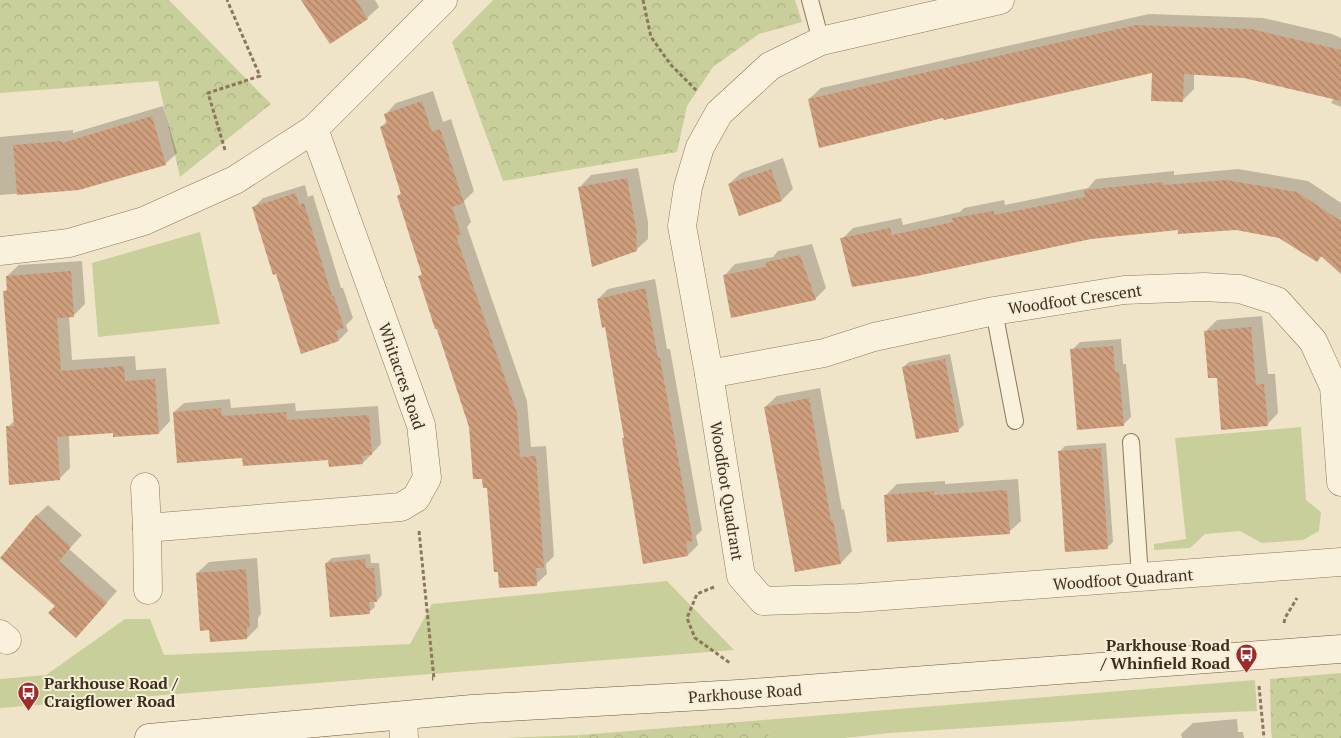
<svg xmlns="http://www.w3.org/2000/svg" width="1341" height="738" font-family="'PT Serif',serif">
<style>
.grass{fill:#c9cf9b}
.forest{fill:url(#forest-crowns)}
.shadow{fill:#0003}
.building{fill:url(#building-back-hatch)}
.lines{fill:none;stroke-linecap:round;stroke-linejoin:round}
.lane-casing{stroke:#8d765c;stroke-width:18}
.street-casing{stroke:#8d765c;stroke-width:29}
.secondary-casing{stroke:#6f573f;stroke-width:29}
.path{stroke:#8d765c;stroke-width:3;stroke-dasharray:4 2.5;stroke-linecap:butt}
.lane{stroke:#faf1dc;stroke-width:16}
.street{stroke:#faf1dc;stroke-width:28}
.secondary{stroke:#faf1dc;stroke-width:28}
.labels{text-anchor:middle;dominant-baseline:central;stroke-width:4;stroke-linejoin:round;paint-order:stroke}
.street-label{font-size:16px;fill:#3d2e20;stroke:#f7eed8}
.poi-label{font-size:16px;font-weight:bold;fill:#3d2e20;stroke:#f7eed8;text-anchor:end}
</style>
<defs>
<pattern id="forest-crowns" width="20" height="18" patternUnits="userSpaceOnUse" patternTransform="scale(1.25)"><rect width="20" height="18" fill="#c9cf9b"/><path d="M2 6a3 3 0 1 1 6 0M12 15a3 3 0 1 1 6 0" fill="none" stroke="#aeb285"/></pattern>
<pattern id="building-back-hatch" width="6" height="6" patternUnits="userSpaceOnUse" patternTransform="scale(1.25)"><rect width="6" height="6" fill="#cf9f7d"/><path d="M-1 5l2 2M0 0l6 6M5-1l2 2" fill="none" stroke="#a98266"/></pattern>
</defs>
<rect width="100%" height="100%" fill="#f0e4c8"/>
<g class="grass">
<polygon points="200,232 220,324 98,337 92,263"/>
<polygon points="1301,427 1306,500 1321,512 1319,531 1303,540 1262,543 1240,531 1205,534 1190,548 1154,550 1154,544 1186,539 1175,438"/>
<polygon points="667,581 734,650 0,708 0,679 46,675 125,619 150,619 164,655 410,644 432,604"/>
<polygon points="1255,680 1257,711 1183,714 890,733 845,738 770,738 763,720"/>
<polygon points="1271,730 1298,738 1272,738"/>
<polygon points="580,735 578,738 504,738"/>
</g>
<g class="forest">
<polygon points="0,0 169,0 271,104 180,177 158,81 0,93"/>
<polygon points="493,0 795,0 802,22 759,34 713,67 687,106 677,152 503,181 452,42"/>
<polygon points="1341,673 1341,738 1298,738 1271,730 1270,679"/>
<polygon points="763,720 770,738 579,738 580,735"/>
</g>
<g class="shadow">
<polygon points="303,0 375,0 379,7 367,18"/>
<polygon points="1149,14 1263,18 1332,34 1341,38 1341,107 1331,103 1334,98 1244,77 1194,74 1194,89 1182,101 1153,71 944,116 809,99 821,88"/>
<polygon points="433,91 443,122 451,119 474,191 464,201 471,222 467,227 527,401 531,447 546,446 554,556 546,564 547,574 536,584 470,427 419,277 423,273 398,196 402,192 381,127 388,120 386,114 396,103"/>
<polygon points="163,106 177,153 165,164 78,189 0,195 0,137 73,130 73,133"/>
<polygon points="783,158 793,189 782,200 740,214 729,184 741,173"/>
<polygon points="638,168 648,222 648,239 636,250 580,187 591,175"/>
<polygon points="1238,169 1308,181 1341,203 1341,273 1322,256 1317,261 1280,237 1236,229 1179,229 842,239 853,228 901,218 903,225 960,212 964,208 1004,200 1005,205 1088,188 1096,179 1174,171 1174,175"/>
<polygon points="305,185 308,197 313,195 341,288 343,288 353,318 346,325 348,331 339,340 254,207 263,198"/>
<polygon points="812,244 826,288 815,299 724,276 735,264 773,257 778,251"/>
<polygon points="82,261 85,304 74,315 69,316 72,360 135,356 136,370 166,368 170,421 159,433 114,432 69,435 70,468 59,479 8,427 15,420 4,292 8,288 7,276 19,265"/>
<polygon points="655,279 667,349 670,349 702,530 696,536 698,545 688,555 623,439 625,436 606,326 598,299 608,289"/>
<polygon points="1262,316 1268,374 1275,374 1278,413 1267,425 1206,331 1217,320"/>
<polygon points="1121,339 1123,364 1126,364 1131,417 1123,425 1072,350 1080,342"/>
<polygon points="950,354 964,425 958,430 903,367 909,362"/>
<polygon points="820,388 842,510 844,509 852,551 841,563 765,407 777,396"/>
<polygon points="230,399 231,408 295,403 296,411 378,406 381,444 363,463 329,458 243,456 174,412 184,403"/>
<polygon points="1106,443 1113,542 1107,548 1059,452 1065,446"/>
<polygon points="1018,479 1021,521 1009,532 886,495 897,484 945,481 945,484"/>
<polygon points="48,505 82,535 69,549 117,591 87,625 56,606 36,516"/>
<polygon points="370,554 371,563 379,563 382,595 377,601 374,601 375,607 369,612 326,563 332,558"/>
<polygon points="257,558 261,614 258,618 258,627 247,638 197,573 209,562"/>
<polygon points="1237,719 1238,732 1243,732 1244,738 1182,738 1181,734 1193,723"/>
</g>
<g class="building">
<polygon points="301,0 356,0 368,19 330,44"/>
<polygon points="1136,25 1251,29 1341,50 1341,101 1244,78 1184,74 1183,102 1151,101 1152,73 944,120 943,118 819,148 808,99"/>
<polygon points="422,101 432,132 440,129 464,203 452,207 461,234 456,236 517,413 520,457 536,456 544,568 536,568 537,586 499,588 498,572 494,572 487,488 483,488 482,479 473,479 469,427 437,329 435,329 418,276 422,275 397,196 401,194 380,127 387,124 384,114"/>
<polygon points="152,116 166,165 79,190 17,195 13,145 62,141 62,143"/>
<polygon points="771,169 782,201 739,216 728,184"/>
<polygon points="627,178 637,234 636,234 637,251 592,267 578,187"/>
<polygon points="1226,180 1297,192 1341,221 1341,274 1321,256 1317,262 1279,238 1236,230 1178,234 1178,230 1091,239 917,276 852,287 840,238 890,228 892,235 953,222 952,218 994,211 994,215 1085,197 1084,190 1163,182 1163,185"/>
<polygon points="296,193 299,205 304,203 332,296 334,296 344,328 336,331 339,341 301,354 276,274 273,275 252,207"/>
<polygon points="800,255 816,300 731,318 723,275 766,267 766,262"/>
<polygon points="71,271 74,317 57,318 61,371 124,366 125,381 155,379 159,434 113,437 113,433 57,437 60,480 9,485 6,426 14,426 3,291 7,291 6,276"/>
<polygon points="645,288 658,358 660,358 693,541 686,542 688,556 643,564 622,438 624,438 605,327 602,328 597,299"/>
<polygon points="1251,327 1256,385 1264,384 1268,426 1221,430 1217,378 1208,378 1204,331"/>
<polygon points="1113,346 1115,372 1119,372 1124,426 1077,430 1070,349"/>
<polygon points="945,359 959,432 916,439 902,367"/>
<polygon points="809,398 831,520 833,520 841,564 795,572 764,407"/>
<polygon points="221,408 222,416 286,412 287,420 369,415 372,455 362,456 363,464 329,467 328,460 243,466 242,458 177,463 173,412"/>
<polygon points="1101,448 1108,549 1065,552 1058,451"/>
<polygon points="1007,490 1010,534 887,542 884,495 934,491 934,495"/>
<polygon points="36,515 71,547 59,561 107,603 76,638 48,613 55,606 0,558"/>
<polygon points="365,559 366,568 374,568 377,602 369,602 370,614 330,617 325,563"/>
<polygon points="246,569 250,627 247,628 247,639 210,642 209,630 200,631 196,573"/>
</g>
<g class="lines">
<defs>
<g id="lane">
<polyline points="810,0 821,41"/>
<polyline points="994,311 1015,421"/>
<polyline points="1131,442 1140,577"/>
</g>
<g id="street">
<polyline points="1000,0 821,41 770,66 719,113 700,147 688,187 682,226 709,374 741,576 763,601 858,598 1341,562"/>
<polyline points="0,251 69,243 144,221 235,180 314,129 443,0"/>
<polyline points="709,374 824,353 874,337 994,311 1124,290 1204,287 1240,289 1277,301 1313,341 1334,387 1341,482"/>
<polyline points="145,487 147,528 401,507 416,498 427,478 421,425 314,129"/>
<polyline points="147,528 148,590"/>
<polyline points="0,634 7,640"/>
<polyline points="403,716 404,738"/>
</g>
<polyline id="secondary" points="149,738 472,709 738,694 1341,649"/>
</defs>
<use href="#lane" class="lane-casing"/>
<use href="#street" class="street-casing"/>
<use href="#secondary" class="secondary-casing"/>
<g class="path">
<polyline points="643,0 651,37 671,65 698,92"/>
<polyline points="225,150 208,93 260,76 227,0"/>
<polyline points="419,531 434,679 432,679"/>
<polyline points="714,587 697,594 687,618 695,638 730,663"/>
<polyline points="1284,623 1285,618 1297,598"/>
<polyline points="1259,686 1264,738"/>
</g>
<use href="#lane" class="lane"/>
<use href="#street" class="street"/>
<use href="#secondary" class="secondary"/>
</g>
<defs>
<symbol id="bus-pin" viewBox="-11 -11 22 30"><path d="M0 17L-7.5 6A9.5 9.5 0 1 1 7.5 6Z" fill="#9e2a2b" stroke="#f7eed8"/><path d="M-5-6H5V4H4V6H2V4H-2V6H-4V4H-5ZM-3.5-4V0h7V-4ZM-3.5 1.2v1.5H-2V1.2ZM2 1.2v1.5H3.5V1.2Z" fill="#fff"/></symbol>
</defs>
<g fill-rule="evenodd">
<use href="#bus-pin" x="1234" y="642" width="25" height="34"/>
<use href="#bus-pin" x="16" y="680" width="25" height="34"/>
</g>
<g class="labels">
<g class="street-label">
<text transform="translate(1075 299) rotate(-8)">Woodfoot Crescent</text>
<text transform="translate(402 376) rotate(71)">Whitacres Road</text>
<text transform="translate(727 491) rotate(81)">Woodfoot Quadrant</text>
<text transform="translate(1123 579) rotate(-4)">Woodfoot Quadrant</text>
<text transform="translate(745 693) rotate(-4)">Parkhouse Road</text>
</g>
<g class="poi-label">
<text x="1230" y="645">Parkhouse Road<tspan x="1230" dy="18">/ Whinfield Road</tspan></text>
<text x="44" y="683" text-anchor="start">Parkhouse Road /<tspan x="44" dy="18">Craigflower Road</tspan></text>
</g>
</g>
</svg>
